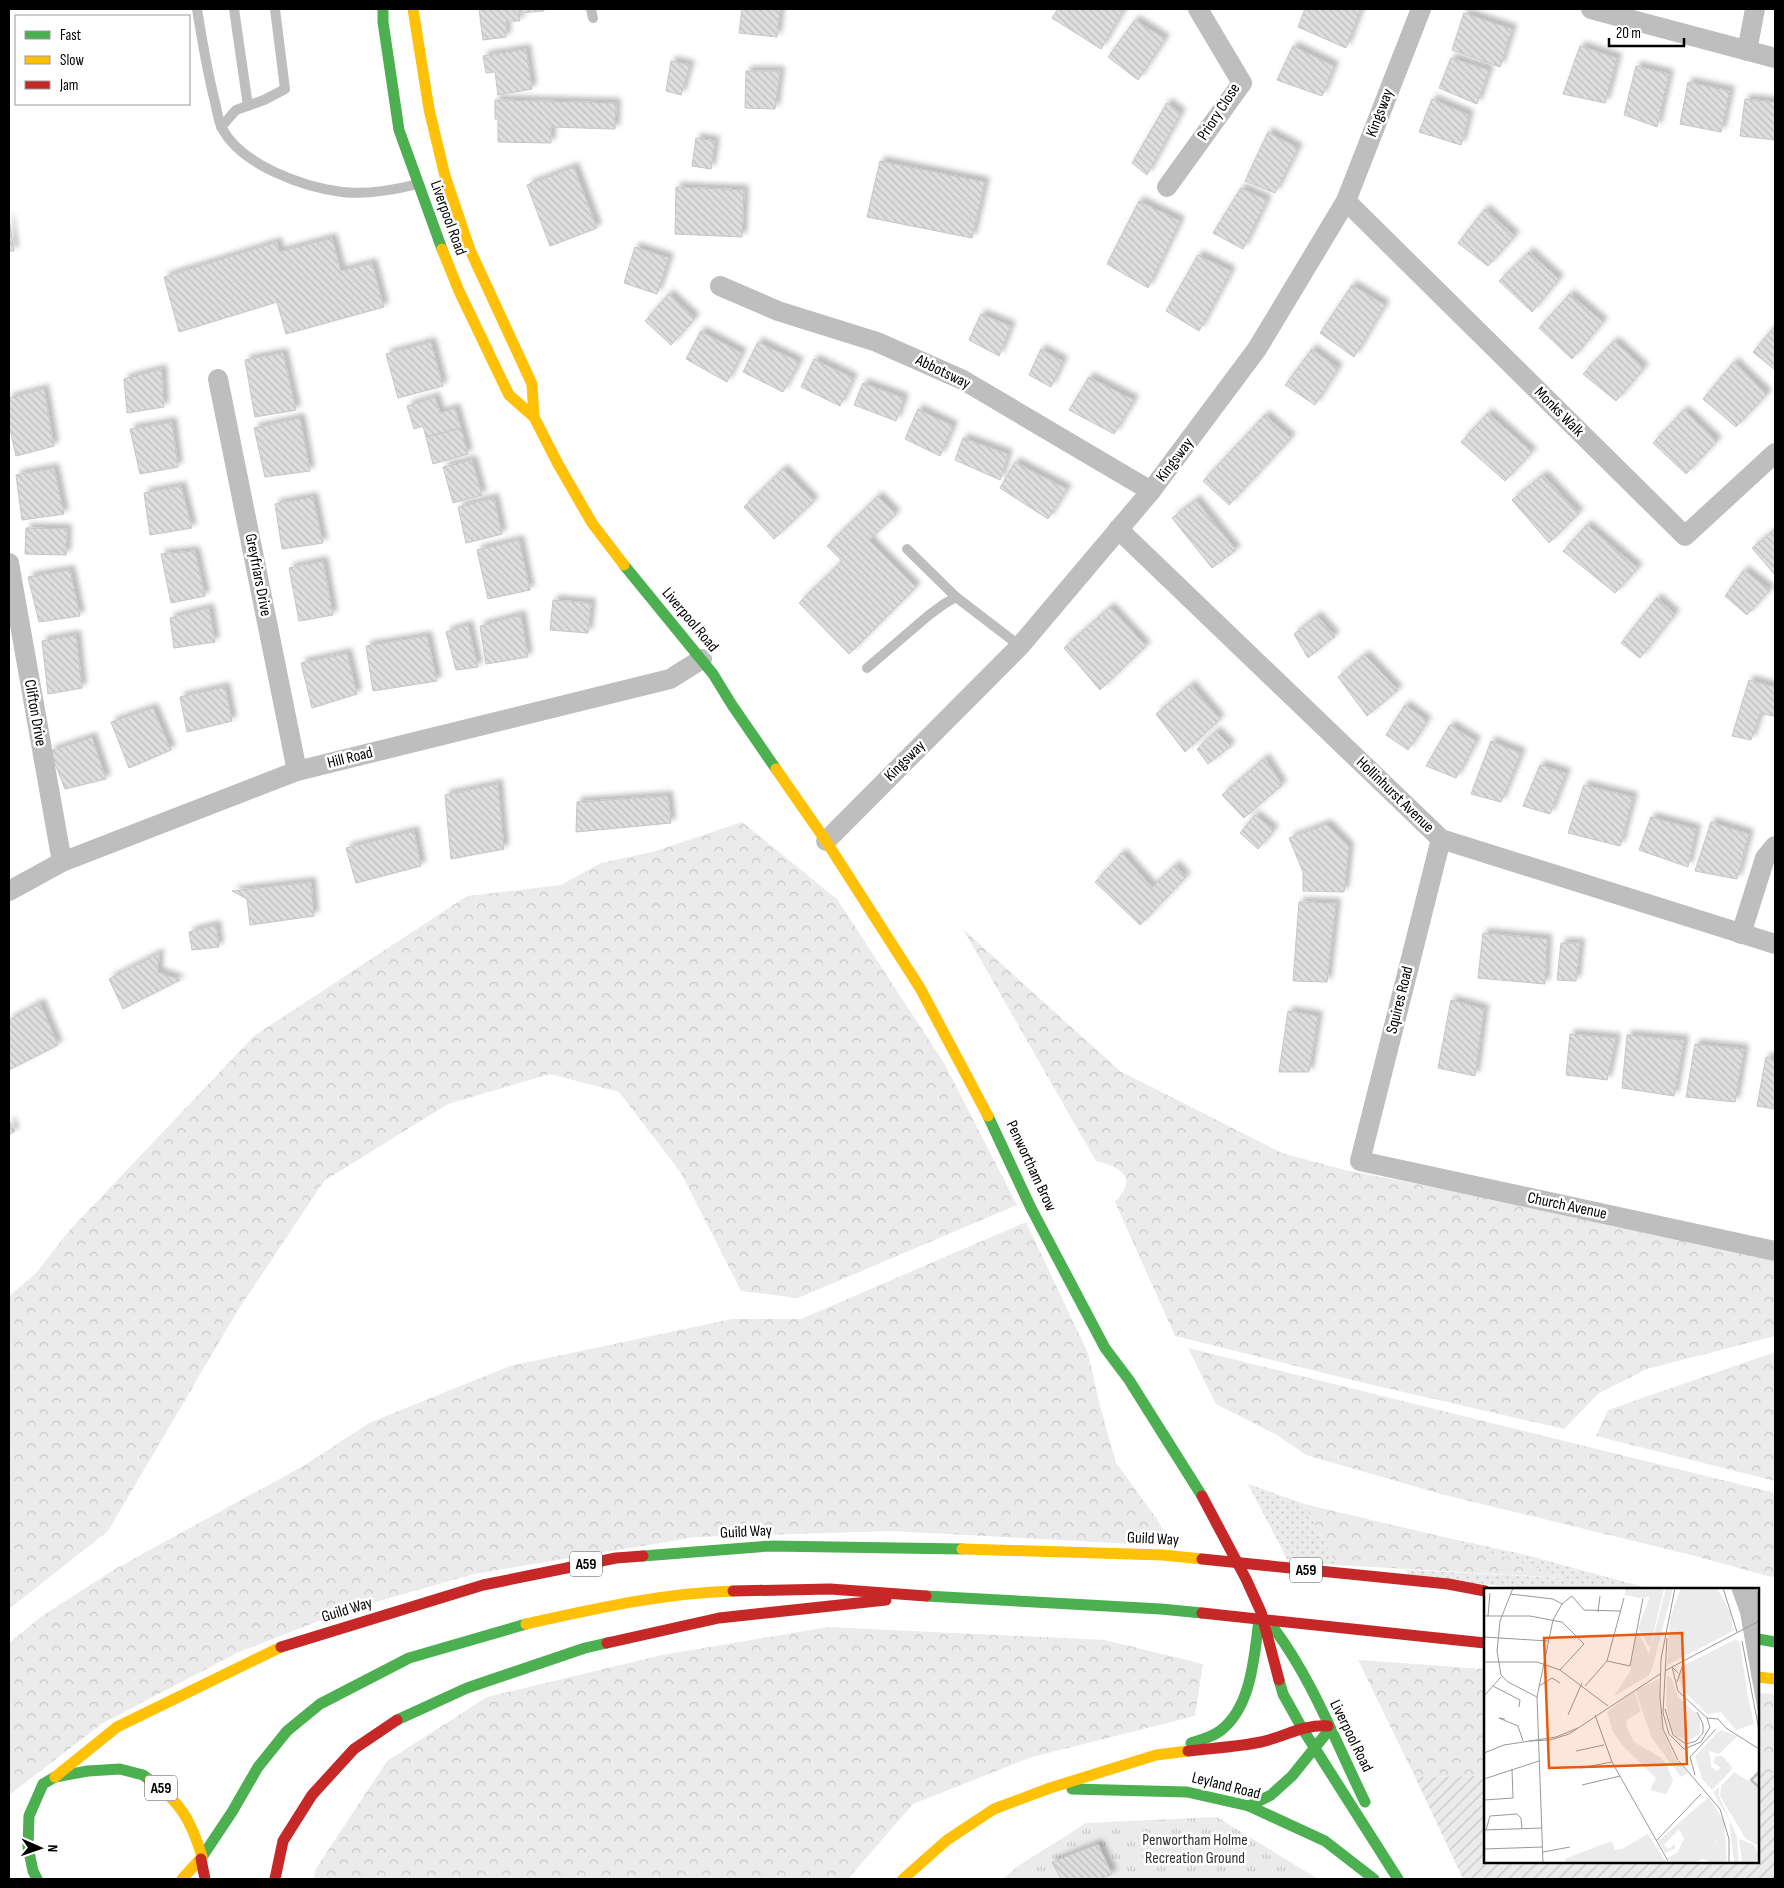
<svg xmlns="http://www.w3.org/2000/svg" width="1784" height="1888" font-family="'Sofia Sans Condensed',sans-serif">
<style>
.grass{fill:url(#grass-dots)}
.forest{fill:url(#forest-crowns)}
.park{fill:url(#park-tufts)}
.garden{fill:url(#garden-furrows)}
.building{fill:url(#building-back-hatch);stroke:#c6c6c6;filter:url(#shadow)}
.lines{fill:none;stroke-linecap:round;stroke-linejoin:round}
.lane{stroke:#bebebe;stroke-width:10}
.street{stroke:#bebebe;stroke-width:20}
.fast{stroke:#4caf50;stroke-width:11}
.slow{stroke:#ffc107;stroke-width:11}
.jam{stroke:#c62828;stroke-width:11}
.labels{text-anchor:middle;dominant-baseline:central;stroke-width:5;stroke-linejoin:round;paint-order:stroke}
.shield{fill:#fff;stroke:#4c4c4c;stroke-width:1}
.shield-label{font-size:15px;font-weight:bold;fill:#000}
.street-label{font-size:16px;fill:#000;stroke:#fff}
.park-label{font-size:16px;fill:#313131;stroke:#fff}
.inset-river{fill:none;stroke:#bdbdbd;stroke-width:2.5}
.inset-road{fill:none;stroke:#999;stroke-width:1}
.view{fill:#e8590c;fill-opacity:0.15;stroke:#e8590c;stroke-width:2.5}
.inset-edge{fill:none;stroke:#000;stroke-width:2.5}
</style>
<defs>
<pattern id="grass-dots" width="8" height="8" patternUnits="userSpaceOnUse" patternTransform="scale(1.25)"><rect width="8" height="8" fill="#ebebeb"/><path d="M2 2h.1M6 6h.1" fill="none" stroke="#c8c8c8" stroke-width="1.8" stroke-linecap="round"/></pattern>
<pattern id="forest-crowns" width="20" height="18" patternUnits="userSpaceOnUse" patternTransform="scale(1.25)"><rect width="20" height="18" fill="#ebebeb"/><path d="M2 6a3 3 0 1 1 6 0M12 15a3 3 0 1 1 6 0" fill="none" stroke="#c8c8c8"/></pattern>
<pattern id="park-tufts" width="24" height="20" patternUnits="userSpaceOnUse" patternTransform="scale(1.25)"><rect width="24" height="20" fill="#ebebeb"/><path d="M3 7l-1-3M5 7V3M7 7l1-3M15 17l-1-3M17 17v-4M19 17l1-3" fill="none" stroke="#c8c8c8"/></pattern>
<pattern id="garden-furrows" width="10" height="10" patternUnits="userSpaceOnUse" patternTransform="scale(1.25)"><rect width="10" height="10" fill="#ebebeb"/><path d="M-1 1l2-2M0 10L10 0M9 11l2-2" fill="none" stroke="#c8c8c8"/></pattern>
<pattern id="building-back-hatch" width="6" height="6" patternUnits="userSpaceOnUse" patternTransform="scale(1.25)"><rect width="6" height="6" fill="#dedede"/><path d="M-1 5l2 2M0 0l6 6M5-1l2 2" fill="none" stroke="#bdbdbd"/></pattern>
<filter id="shadow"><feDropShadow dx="4.5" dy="-4.5" stdDeviation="2.5" flood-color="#0004"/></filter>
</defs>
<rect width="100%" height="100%" fill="#fff"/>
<g class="grass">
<polygon points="1248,1484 1304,1504 1337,1565 1288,1561"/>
<polygon points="1448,1538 1522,1554 1651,1589 1528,1589 1409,1576 1406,1570 1566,1578"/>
</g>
<g class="forest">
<polygon points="742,822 837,899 944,1063 1017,1205 798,1298 741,1291 681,1173 619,1092 550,1074 448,1104 324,1181 238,1310 108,1531 9,1609 9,1296 36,1273 68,1232 254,1036 467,896 561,885 601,863 656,851"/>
<path d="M963,929L1120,1071L1282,1153L1345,1170L1555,1211L1775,1257V1336L1647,1369L1599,1393L1564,1429L1356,1381L1175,1336L1115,1202C1138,1178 1122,1167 1096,1161Z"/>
<polygon points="1026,1222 1088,1353 1099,1402 1116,1463 1157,1519 1172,1546 891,1531 696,1537 474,1574 347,1610 239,1652 103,1723 9,1795 9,1643 42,1616 115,1569 305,1465 369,1423 510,1366 732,1319 801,1319"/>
<polygon points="1188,1348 1775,1493 1775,1578 1695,1556 1441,1494 1306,1455 1277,1435 1216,1404"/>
<polygon points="1775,1352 1775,1481 1596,1436 1608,1410"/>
<polygon points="1304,1504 1448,1538 1568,1578 1337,1565"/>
<polygon points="828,1627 1105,1640 1203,1664 1195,1716 1032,1757 913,1804 848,1879 314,1879 315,1870 387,1761 487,1697 662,1655"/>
<polygon points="1358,1660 1485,1669 1485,1776 1415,1777"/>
<polygon points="1758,1693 1775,1694 1775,1773 1758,1773"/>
</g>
<polygon class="park" points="1217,1817 1318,1879 1003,1879 1018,1866 1086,1823"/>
<polygon class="garden" points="1758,1773 1775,1773 1775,1879 1463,1879 1415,1777 1485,1776 1485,1862 1758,1862"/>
<g class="building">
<polygon points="479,9 519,9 520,21 506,21 506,37 483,40"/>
<polygon points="519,9 544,9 544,11 519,13"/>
<polygon points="742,9 780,9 777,37 739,33"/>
<polygon points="1058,9 1124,9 1101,49 1052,18"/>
<polygon points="1305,9 1361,9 1346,48 1298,27"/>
<polygon points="1464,13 1512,29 1500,67 1452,50"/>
<polygon points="1135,20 1165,39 1138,80 1108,57"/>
<polygon points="1293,46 1334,66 1322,96 1277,80"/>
<polygon points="1580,46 1617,58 1605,103 1563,94"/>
<polygon points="526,49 532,89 498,95 495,72 486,73 483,56"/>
<polygon points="1451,58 1489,70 1477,104 1439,88"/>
<polygon points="671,61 690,65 681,95 666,91"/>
<polygon points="1636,66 1669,74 1657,127 1624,115"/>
<polygon points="746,71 780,71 775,109 745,108"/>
<polygon points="1688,82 1730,91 1721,132 1680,124"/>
<polygon points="1432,99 1469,115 1461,145 1419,132"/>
<polygon points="1745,99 1775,102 1775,140 1740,136"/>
<polygon points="495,100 616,103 615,129 551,127 551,143 498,142 498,119 495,119"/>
<polygon points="1167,103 1181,113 1147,175 1132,163"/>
<polygon points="1268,132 1298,148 1275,193 1245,181"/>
<polygon points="696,138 715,141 711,169 692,166"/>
<polygon points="880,161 985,182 972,238 867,217"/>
<polygon points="574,167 597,228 550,246 527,185"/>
<polygon points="676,187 744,190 742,237 675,234"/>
<polygon points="1241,188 1267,200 1243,249 1213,233"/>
<polygon points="1139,201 1180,221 1148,288 1107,264"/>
<polygon points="1485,209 1515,236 1488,266 1458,243"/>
<polygon points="9,218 14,251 9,251"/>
<polygon points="332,238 341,271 372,263 384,307 286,334 277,302 179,332 164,277 277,242 279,252"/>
<polygon points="635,247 669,258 657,294 624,283"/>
<polygon points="1529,252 1559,279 1532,312 1499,281"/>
<polygon points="1198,255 1231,271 1199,331 1166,311"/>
<polygon points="1352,285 1385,305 1354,357 1320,333"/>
<polygon points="669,294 695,318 671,345 645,321"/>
<polygon points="1570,294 1603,322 1572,359 1539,328"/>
<polygon points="981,314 1011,326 999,356 969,340"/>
<polygon points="1775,326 1775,370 1753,352"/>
<polygon points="701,331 742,353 727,382 686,359"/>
<polygon points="1614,341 1644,368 1616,401 1583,374"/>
<polygon points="431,342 443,386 398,398 386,354"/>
<polygon points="758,342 799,362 783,392 743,372"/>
<polygon points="1041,349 1063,361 1051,387 1029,375"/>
<polygon points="1312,349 1338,368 1315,405 1285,385"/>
<polygon points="283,353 296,410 255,417 245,360"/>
<polygon points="814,359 853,378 840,406 801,387"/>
<polygon points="1734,362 1767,394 1736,427 1703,399"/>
<polygon points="162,369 164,407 127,413 124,379"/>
<polygon points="1089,377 1134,400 1114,434 1069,410"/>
<polygon points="863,383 904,398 896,421 854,405"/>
<polygon points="44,389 54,446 16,456 9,425 9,398"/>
<polygon points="435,397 440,413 455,408 461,428 426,437 423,426 414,429 407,406"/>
<polygon points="918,409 953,426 940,456 905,439"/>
<polygon points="1684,410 1717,441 1686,474 1653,443"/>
<polygon points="1488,413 1532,452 1505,481 1461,442"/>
<polygon points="1265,415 1291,438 1229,505 1203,481"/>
<polygon points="300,418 310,471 265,477 254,428"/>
<polygon points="172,422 178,467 140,474 130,429"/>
<polygon points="461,428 468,454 433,464 426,437"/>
<polygon points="963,438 1008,454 1000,480 955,460"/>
<polygon points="472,460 482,495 453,503 443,467"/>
<polygon points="1015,462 1067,489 1048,519 1000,488"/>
<polygon points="54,468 64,514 22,520 16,475"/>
<polygon points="783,469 814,501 774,539 744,507"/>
<polygon points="1543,475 1579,513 1549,543 1512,500"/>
<polygon points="181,486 192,528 150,535 144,493"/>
<polygon points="878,496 896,514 869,540 916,587 849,654 799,603 842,561 827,546"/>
<polygon points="313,497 323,543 282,549 275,504"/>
<polygon points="494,498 502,534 466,543 458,507"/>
<polygon points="1196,500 1236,550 1212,568 1172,518"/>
<polygon points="1587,525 1638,568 1615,593 1563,551"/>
<polygon points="26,528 67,529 66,555 25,554"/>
<polygon points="1775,530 1775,575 1752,548"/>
<polygon points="519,540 530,590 488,599 477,550"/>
<polygon points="195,551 205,596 171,603 161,554"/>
<polygon points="323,561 333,615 299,621 289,568"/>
<polygon points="70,570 80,616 39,622 28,577"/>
<polygon points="1744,570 1770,590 1747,615 1725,596"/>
<polygon points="1657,598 1675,614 1640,658 1621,643"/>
<polygon points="553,600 591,603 588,633 550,630"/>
<polygon points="1110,607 1146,646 1100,690 1064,648"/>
<polygon points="209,608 215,642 174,648 170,618"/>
<polygon points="521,615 528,657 486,664 480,626"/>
<polygon points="1317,616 1335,636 1308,658 1294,634"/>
<polygon points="468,625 478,667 456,670 446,632"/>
<polygon points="76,635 82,688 48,694 42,641"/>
<polygon points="427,636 437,681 373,691 366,646"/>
<polygon points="347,653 357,694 312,708 301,663"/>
<polygon points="1365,655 1398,690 1367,716 1338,677"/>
<polygon points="1749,680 1775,687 1775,716 1760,714 1751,740 1732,736"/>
<polygon points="1191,685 1220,719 1185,752 1156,714"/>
<polygon points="225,687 232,721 187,732 180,697"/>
<polygon points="1405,705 1427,721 1408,750 1386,735"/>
<polygon points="153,708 171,750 129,768 111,722"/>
<polygon points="1450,725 1476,741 1456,778 1426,766"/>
<polygon points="1216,731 1231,746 1208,764 1197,749"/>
<polygon points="92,737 106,779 65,789 50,751"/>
<polygon points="1491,741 1521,753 1501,802 1471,794"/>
<polygon points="1265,758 1282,785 1244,818 1222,795"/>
<polygon points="1540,765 1566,773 1550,814 1523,806"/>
<polygon points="498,784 504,849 451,859 445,795"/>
<polygon points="1584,785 1633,797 1620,846 1568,833"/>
<polygon points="668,796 671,823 576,832 577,802"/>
<polygon points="1255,815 1274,830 1258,849 1240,833"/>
<polygon points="1651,817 1696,829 1688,867 1639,850"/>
<polygon points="1711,822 1749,834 1737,879 1695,871"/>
<polygon points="1327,824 1349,847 1344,892 1303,891 1303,872 1289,838"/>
<polygon points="414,831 421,866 356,883 346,848"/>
<polygon points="1122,853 1152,887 1175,865 1186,877 1140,925 1095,882"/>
<polygon points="311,882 314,916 250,925 247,899 232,891"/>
<polygon points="1299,902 1336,903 1327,982 1293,981"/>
<polygon points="216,925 219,947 192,950 189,932"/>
<polygon points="1483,933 1547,939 1545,984 1478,978"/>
<polygon points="1561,943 1580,943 1576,981 1557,980"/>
<polygon points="159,953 158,972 180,980 123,1009 109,979"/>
<polygon points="1451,1000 1484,1009 1475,1076 1438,1068"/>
<polygon points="40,1003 58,1045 9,1070 9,1020"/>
<polygon points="1288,1011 1318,1016 1309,1072 1279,1072"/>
<polygon points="1570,1034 1616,1038 1607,1080 1566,1075"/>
<polygon points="1627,1035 1684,1040 1674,1096 1622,1088"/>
<polygon points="1695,1044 1744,1049 1735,1102 1686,1097"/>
<polygon points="1766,1057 1775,1060 1775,1109 1757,1106"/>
<polygon points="9,1121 15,1131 9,1135"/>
<polygon points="1098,1844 1112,1874 1099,1879 1061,1879 1052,1862"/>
</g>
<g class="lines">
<g class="lane">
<path d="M197,9C202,40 207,71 215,102C217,110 218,121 222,128C241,165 303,187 342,192C367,195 394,190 418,184"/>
<polyline points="234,9 248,106"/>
<polyline points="591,9 593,18"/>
<polyline points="221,127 236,110 264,100 285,89 275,9"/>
<polyline points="907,549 956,597"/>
<polyline points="867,668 929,615 944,604 956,597 1020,646"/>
</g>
<g class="street">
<polyline points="1591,9 1775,58"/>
<polyline points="1747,51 1755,9"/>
<polyline points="1167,187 1242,83 1198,9"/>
<polyline points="1346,201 1685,536 1775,453"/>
<polyline points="720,286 778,311 877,342 963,380 1151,491"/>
<polyline points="218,379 297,771"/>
<polyline points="1118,529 1441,839 1775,944"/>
<polyline points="9,563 62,862"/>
<polyline points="1441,839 1360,1161 1775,1251"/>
<polyline points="826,841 1020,646 1151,491 1257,349 1346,201 1421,9"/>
<polyline points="9,891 62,862 297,771 670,679 702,659"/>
<polyline points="1741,934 1765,858 1775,846"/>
</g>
<g class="fast">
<polyline points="383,9 383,22 399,130 442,249"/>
<polyline points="624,565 713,674 732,705 776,769"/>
<polyline points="988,1116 1031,1208 1105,1348 1129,1380 1202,1496"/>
<polyline points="643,1556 769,1546 962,1549"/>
<polyline points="926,1596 1161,1609 1202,1613"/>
<path d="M1275,1630C1312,1679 1338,1747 1365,1802"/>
<polyline points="1758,1639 1775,1642"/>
<polyline points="1279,1680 1283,1694 1302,1728 1398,1879"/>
<polyline points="397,1720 467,1688 585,1648 607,1643"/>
<path d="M1191,1743C1201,1740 1212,1737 1220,1731C1252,1707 1254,1656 1259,1620"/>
<polyline points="1072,1789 1187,1792 1249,1806 1325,1841 1374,1879"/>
<polyline points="1249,1806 1271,1795 1292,1776 1325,1735"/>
<polyline points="202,1857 232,1812 258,1767 287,1731 320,1704 409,1658 526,1624"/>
<polyline points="37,1879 33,1871 28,1847 29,1816 43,1784 55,1777 88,1771 120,1769 143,1775 150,1780"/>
</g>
<g class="slow">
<polyline points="413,9 429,109 445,176 470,250 532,384 534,417"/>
<polyline points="442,249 459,291 509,395 534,417 558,464 592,523 624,565"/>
<polyline points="776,769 826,841 920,988 988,1116"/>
<polyline points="962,1549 1163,1555 1202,1559"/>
<path d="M526,1624C594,1609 663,1593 733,1591"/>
<polyline points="1758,1677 1775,1679"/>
<polyline points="55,1777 117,1727 281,1647"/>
<path d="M150,1780C180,1801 192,1822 202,1857L182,1879"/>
<polyline points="903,1879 947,1840 994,1809 1050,1788 1156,1755 1188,1751"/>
</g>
<g class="jam">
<polyline points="1202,1496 1246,1579 1261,1612 1279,1680"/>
<polyline points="1202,1559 1448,1584 1485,1591"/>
<polyline points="733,1591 830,1589 926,1596"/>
<polyline points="1202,1613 1485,1643"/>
<polyline points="607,1643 719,1618 886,1600"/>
<polyline points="281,1647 483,1585 616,1558 643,1556"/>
<path d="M1188,1751C1212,1748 1237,1747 1261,1742C1284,1737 1304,1724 1328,1726"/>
<polyline points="201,1859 205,1879"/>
<polyline points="275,1879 283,1841 312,1795 354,1749 397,1720"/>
</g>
</g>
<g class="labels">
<g class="shield">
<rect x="570" y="1551.5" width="32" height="25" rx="4"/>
<rect x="1290" y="1557.5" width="32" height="25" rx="4"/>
<rect x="145" y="1775.5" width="32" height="25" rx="4"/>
</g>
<g class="shield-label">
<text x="586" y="1564">A59</text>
<text x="1306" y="1570">A59</text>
<text x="161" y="1788">A59</text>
</g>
<g class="street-label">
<text transform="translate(1219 112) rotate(-57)">Priory Close</text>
<text transform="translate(1380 113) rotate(-69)">Kingsway</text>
<text transform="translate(448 218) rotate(70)">Liverpool Road</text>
<text transform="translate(943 372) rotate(26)">Abbotsway</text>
<text transform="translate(1559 412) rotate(45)">Monks Walk</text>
<text transform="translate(1175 460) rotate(-53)">Kingsway</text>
<text transform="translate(258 575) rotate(79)">Greyfriars Drive</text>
<text transform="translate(690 620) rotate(50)">Liverpool Road</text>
<text transform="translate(35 713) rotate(80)">Clifton Drive</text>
<text transform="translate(350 758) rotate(-14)">Hill Road</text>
<text transform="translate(905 761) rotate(-45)">Kingsway</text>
<text transform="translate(1395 795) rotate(44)">Hollinhurst Avenue</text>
<text transform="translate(1400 1000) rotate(-76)">Squires Road</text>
<text transform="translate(1031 1166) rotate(65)">Penwortham Brow</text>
<text transform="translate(1567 1206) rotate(12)">Church Avenue</text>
<text transform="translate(746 1532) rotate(-3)">Guild Way</text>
<text transform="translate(1153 1539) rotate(3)">Guild Way</text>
<text transform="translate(347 1610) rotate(-17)">Guild Way</text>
<text transform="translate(1351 1736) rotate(64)">Liverpool Road</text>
<text transform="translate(1226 1786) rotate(14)">Leyland Road</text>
</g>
<g class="park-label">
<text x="1195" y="1840">Penwortham Holme<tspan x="1195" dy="18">Recreation Ground</tspan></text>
</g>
</g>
<g transform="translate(1484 1588)">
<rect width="275" height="275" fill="#fff"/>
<path d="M229,235L235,254V275H228L225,269L234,261L233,252L225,263L214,252ZM255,251L270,257L275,269L271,275H258Z" fill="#ebebeb"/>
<path d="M169,0H180L166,60L154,40ZM182,0H189L168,81L164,88L130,108L146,84L153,41L165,66ZM197,0H202L190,42L191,73L183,77L186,30ZM183,88L187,89L194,109L216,129V145L205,153L192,148L187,141L182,116ZM175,91L179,142L190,168L204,185L197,189L168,150L151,102ZM150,103L157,123L143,132L142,138L150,154L176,169L183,177L189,193L182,206L166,202L172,190L140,159L129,144L123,124ZM236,142L254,148L235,166L225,163L227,178L232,183L237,180L229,174L232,168H238L248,179L247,183L228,202L218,191L211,168ZM237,198L275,248V258L262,251L236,208ZM235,199V208L253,249L255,275H250L245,231L229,204ZM225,209L240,234L243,275H235V254L229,235L214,252L225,263L233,253L234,261L226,269L228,275L220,271L207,275L198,262L193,265L200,251L195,241L180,257L184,261L191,256V261L181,265L174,253Z" fill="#ebebeb"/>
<path d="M141,0H171L166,9L155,10L141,7ZM198,262L207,275H187L184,270Z" fill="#ebebeb"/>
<path d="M252,51L256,56L264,109L232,125L223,126L198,101L194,87L199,78ZM164,246L183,275H81L82,270L128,253L131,262L138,261Z" fill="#ebebeb"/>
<path d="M202,0H233L247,26L249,43L191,73L190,42ZM264,109L270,136L252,142L237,124L232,125ZM250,184L266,194L275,184V248L237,198Z" fill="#ebebeb"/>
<path d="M247,0H272L274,4L275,130L256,25Z" fill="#bdbdbd"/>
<path class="inset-river" d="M275,184L267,192L275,199"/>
<path class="inset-road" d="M29,0L16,33L13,63L17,87L24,94L53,109M191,0L177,71L176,109L179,141L194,172M239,0L253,44M26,6L69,11L78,16M114,24L116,8M0,28H46L78,34L100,56L76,82M4,28L6,5M0,49L64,53M183,50L179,125L185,146L200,161M258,53L275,142M123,73L146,78L159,10M0,74H53L76,82L124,118M181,83L188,79L194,85M193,94L200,73M9,98L36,112L35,119M55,98L68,90L76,95M101,98L123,73L140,10M0,108L17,89M181,121L189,147L202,156L212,153L219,145V136L213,124M84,127L98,95M111,127L128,174L184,273M223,130L234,131L242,140L275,161M21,131L15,130L34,138L39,153M226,139L223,130L194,103L188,79L275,33M45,153L66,152L85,146L176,86M200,161L217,154L226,139M92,163L120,157M0,165L20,157L72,149L94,140M206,169L232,141M206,169L211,187M195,173L236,221L245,251V275M96,180L128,174M0,191L55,173M98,197L136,188M0,212L29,210L28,181M0,242L58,240M2,242L6,228L33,226L37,230L38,241M172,253L217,206M0,261L59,259M59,264L86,259M59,275L53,109L69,32L78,16L88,8L100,22L136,23"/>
<path class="view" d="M198,45L203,176L65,180L60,50Z"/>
<rect width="275" height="275" class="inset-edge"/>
</g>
<rect width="1784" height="1888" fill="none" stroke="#000000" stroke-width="20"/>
<rect x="15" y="15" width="175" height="90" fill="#ffffff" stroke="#999999"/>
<rect x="25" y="31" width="25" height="8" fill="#4caf50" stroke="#999999"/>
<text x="60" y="40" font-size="15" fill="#000000">Fast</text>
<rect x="25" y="56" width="25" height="8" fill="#ffc107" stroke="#999999"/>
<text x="60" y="65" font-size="15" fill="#000000">Slow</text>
<rect x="25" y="81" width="25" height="8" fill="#c62828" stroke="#999999"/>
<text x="60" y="90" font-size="15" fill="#000000">Jam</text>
<g transform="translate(40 1848) rotate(92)" stroke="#ffffff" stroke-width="4" paint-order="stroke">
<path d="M0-4L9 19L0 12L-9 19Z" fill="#000000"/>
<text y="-8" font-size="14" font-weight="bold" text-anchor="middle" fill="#000000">N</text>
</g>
<path d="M1609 38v8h75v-8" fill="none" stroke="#000000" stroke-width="2.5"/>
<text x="1616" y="38" font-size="15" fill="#000000" stroke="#ffffff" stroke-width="4" paint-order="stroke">20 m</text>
</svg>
